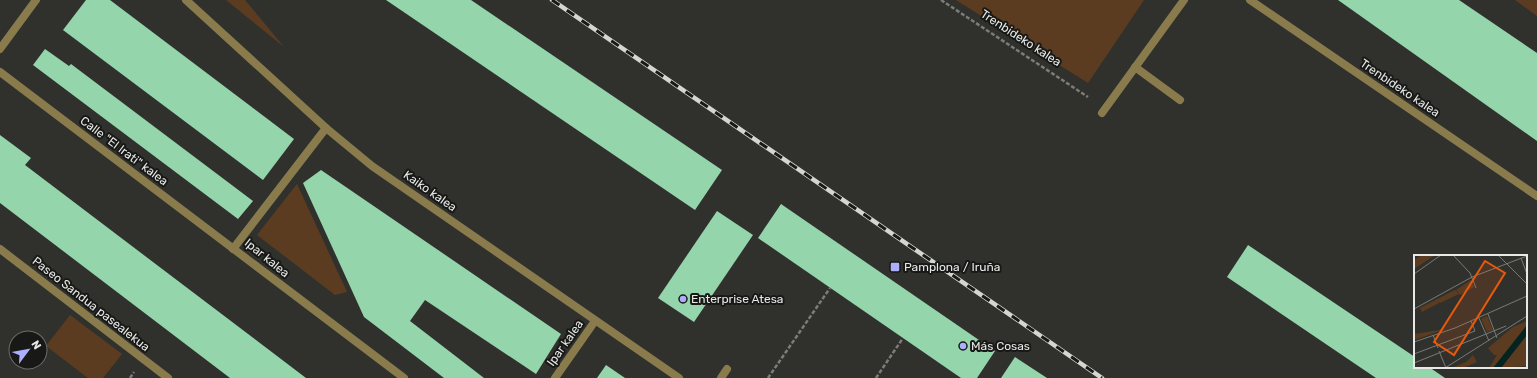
<svg xmlns="http://www.w3.org/2000/svg" width="1537" height="378" font-family="Rubik,sans-serif">
<style>
.green{fill:#5c3c21}
.building{fill:#95d5ab}
.lines{fill:none;stroke-linecap:round;stroke-linejoin:round}
.path{stroke:#7b7d79;stroke-width:2.5;stroke-dasharray:4 2;stroke-linecap:butt}
.lane{stroke:#8a7b4d;stroke-width:8}
.street{stroke:#8a7b4d;stroke-width:8}
.rail-casing{stroke:#d4d6d2;stroke-width:4.5}
.rail{stroke:#181917;stroke-width:3;stroke-dasharray:9;stroke-linecap:butt}
.poi-dot{fill:#acaffb;stroke:#181917;stroke-width:1.5}
.labels{text-anchor:middle;dominant-baseline:central;stroke-width:4;stroke-linejoin:round;paint-order:stroke}
.street-label{font-size:12px;fill:#e7e9e6;stroke:#181917}
.poi-label{font-size:12px;fill:#e7e9e6;stroke:#181917;text-anchor:start}
.inset-road{fill:none;stroke:#797b77;stroke-width:1}
.view{fill:#e8590c;fill-opacity:0.15;stroke:#e8590c;stroke-width:2}
.inset-edge{fill:none;stroke:#e7e9e6;stroke-width:2}
</style>
<rect width="100%" height="100%" fill="#30312d"/>
<g class="green">
<polygon points="226,0 245,0 284,47"/>
<polygon points="956,0 1144,0 1088,83"/>
<polygon points="1515,0 1537,0 1537,16"/>
<polygon points="297,184 347,292 335,295 257,235"/>
<polygon points="70,315 122,354 103,378 88,378 46,346"/>
</g>
<g class="building">
<polygon points="86,0 110,0 294,139 263,180 63,30"/>
<polygon points="386,0 471,0 722,170 695,210"/>
<polygon points="1338,0 1459,0 1537,53 1537,141"/>
<polygon points="45,49 69,66 71,64 253,201 238,219 33,65"/>
<polygon points="0,135 31,158 25,165 306,378 230,378 0,203"/>
<polygon points="321,170 561,334 536,374 425,300 410,321 484,378 444,378 364,317 303,183"/>
<polygon points="781,204 995,351 977,378 961,378 758,238"/>
<polygon points="717,211 753,235 694,322 658,298"/>
<polygon points="1248,245 1415,357 1415,367 1429,367 1445,378 1376,378 1227,277"/>
<polygon points="1015,357 1047,378 1001,378"/>
<polygon points="606,365 625,378 597,378"/>
</g>
<g class="lines">
<g class="path">
<polyline points="941,0 1088,97"/>
<polyline points="130,378 134,372"/>
<polyline points="768,378 830,288"/>
<polyline points="876,378 903,338"/>
</g>
<g class="lane">
<polyline points="1135,67 1180,100"/>
<polyline points="721,378 727,369"/>
</g>
<g class="street">
<polyline points="186,0 326,128 372,166 679,378"/>
<polyline points="1250,0 1537,196"/>
<polyline points="0,49 36,0"/>
<polyline points="0,72 404,378"/>
<polyline points="1102,113 1184,0"/>
<polyline points="0,249 168,378"/>
<polyline points="233,249 326,128"/>
<polyline points="555,378 595,321"/>
</g>
<defs>
<polyline id="rail" points="552,0 1102,378"/>
</defs>
<use href="#rail" class="rail-casing"/>
<use href="#rail" class="rail"/>
</g>
<g class="poi-dot">
<rect x="890" y="262" width="10" height="10" rx="2"/>
<circle cx="683" cy="299" r="4"/>
<circle cx="963" cy="346" r="4"/>
</g>
<g class="labels">
<g class="street-label">
<text transform="translate(1021 38) rotate(33)">Trenbideko kalea</text>
<text transform="translate(1400 88) rotate(34)">Trenbideko kalea</text>
<text transform="translate(124 151) rotate(37)">Calle "El Irati" kalea</text>
<text transform="translate(430 191) rotate(35)">Kaiko kalea</text>
<text transform="translate(267 258) rotate(39)">Ipar kalea</text>
<text transform="translate(91 304) rotate(38)">Paseo Sandua pasealekua</text>
<text transform="translate(565 343) rotate(-55)">Ipar kalea</text>
</g>
<g class="poi-label">
<text x="904" y="267">Pamplona / Iruña</text>
<text x="691" y="299">Enterprise Atesa</text>
<text x="971" y="346">Más Cosas</text>
</g>
</g>
<g transform="translate(1414 255)">
<rect width="113" height="113" fill="#30312d"/>
<path d="M8,0H21L0,14V5ZM57,25L60,32L46,40L42,35ZM41,35L45,39L26,48L24,46L25,48L8,57L6,53ZM73,61L79,75L73,77L67,64ZM113,66V70L92,98L79,113H75L83,100H80L74,93L99,72ZM32,74L0,85V79ZM113,80V111L87,113L108,85ZM59,100L63,107L49,113H38L52,107Z" fill="#5c3c21"/>
<path d="M113,70V80L87,113H79Z" fill="#052320"/>
<path class="inset-road" d="M39,0L56,18L62,33M84,0L113,29M107,3L113,19M0,19L27,0M0,54L58,22L113,1M74,59L83,83M64,61L75,86M19,80L24,93M0,87L41,73L113,41M25,96L32,113M0,99L61,76L57,66M0,108L92,71M31,113L113,61"/>
<path class="view" d="M71,6L91,18L40,100L20,87Z"/>
<rect width="113" height="113" class="inset-edge"/>
</g>
<g transform="translate(28 350) rotate(58)"><circle r="19" fill="#181917" stroke="#6b6c6a"/>
<path d="M0-3L7 15L0 10L-7 15Z" fill="#acaffb"/>
<text y="-6" font-size="11" font-weight="bold" text-anchor="middle" fill="#e7e9e6">N</text>
</g>
</svg>
